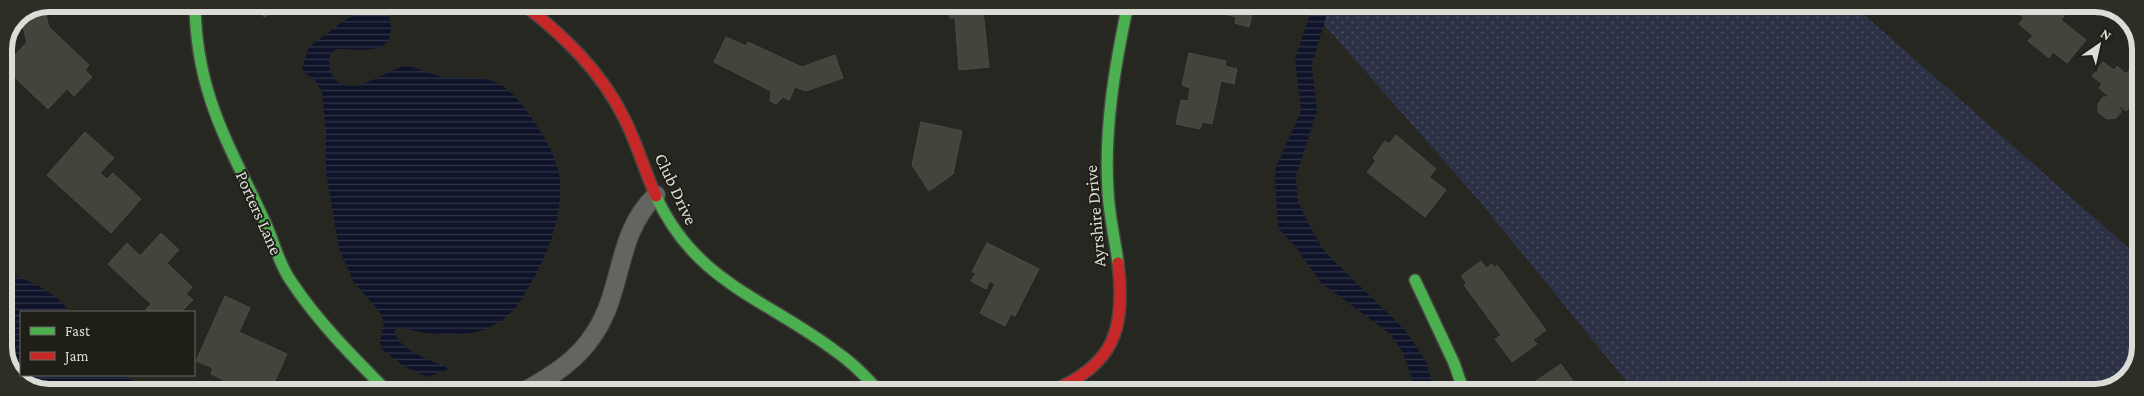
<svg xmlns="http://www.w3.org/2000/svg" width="2144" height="396" font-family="'Crimson Pro',serif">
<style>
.green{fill:url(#green-dots)}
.water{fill:url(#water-rules)}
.building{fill:#44443c;stroke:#4b4b47}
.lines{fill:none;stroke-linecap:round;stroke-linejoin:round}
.street-casing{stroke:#454541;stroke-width:20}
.fast-casing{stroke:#454541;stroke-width:14}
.jam-casing{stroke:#454541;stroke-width:14}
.street{stroke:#646461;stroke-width:18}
.fast{stroke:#4caf50;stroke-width:11}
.jam{stroke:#c62828;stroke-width:11}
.labels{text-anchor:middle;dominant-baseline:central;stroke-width:4;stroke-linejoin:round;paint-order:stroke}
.street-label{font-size:18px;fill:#ddddd8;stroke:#1f1f17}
.rim{fill:none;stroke:#ddddd8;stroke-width:6}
</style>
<defs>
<pattern id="green-dots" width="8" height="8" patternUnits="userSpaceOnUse" patternTransform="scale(1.25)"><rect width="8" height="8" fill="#2c3145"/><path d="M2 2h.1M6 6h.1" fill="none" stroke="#4a4e5f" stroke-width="1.8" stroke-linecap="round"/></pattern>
<pattern id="water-rules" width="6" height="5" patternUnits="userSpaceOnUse" patternTransform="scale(1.25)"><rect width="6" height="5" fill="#0f1329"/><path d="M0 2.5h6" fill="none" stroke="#323547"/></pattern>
</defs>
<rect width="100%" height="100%" fill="#272722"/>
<polygon class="green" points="1306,4 1852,4 2140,258 2139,355 2124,381 2095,392 1635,392 1481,203"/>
<g class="water">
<path d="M379,4C386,6 388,12 390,19C398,57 362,49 337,49L332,52C329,58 328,63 330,70C345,109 389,65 407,66C417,67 429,74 439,76C459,80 481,74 499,84C515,93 528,111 537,126C546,140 556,157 559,174C566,214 545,261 524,295C496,343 447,338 400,328L395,330C394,348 432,361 446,367L448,369L428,377L403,366L382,349L380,342L384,323L381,314L353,281L339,248L326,172V131L322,92L315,80L303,72L302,68L309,47L314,43L348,18Z"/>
<polygon points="1313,4 1330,4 1312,64 1317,111 1296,176 1298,203 1319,243 1328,255 1405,330 1427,363 1434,392 1417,392 1402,351 1390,334 1320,282 1296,247 1278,228 1275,180 1276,167 1301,111 1295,59"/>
<path d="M4,270C29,282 53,289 70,312H21V375H125L148,391H41L15,377L4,352Z"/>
</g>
<g class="building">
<polygon points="257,4 287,4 264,17"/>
<polygon points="932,4 969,4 970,11 983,10 989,67 959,70 955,18 950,18 949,10 933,11"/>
<polygon points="1196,4 1255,4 1249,27 1235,23 1236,17 1196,7"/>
<polygon points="2017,5 2056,5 2066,13 2061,20 2086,40 2067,63 2053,52 2049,58 2028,41 2033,36 2019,24 2024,18 2014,9"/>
<polygon points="44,8 49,27 89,65 85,70 92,77 74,96 67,89 48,109 4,67 27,42 20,16"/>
<polygon points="726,37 746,46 748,42 802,67 835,55 843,78 806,91 795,87 789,100 783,97 776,104 770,101 771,91 714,62"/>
<polygon points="1189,53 1226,61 1225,66 1237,69 1234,84 1221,81 1212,124 1202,122 1200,129 1176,124 1181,100 1188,101 1190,88 1182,85"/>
<polygon points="2103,62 2114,70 2117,66 2126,74 2132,67 2140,74 2140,117 2129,108 2126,111 2119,105 2121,112 2116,118 2107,119 2098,112 2098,104 2103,97 2110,97 2099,88 2102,84 2092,76"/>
<polygon points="921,122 962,131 953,174 929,191 912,165"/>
<polygon points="85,132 114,158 100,173 107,179 113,173 141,199 111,233 47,175"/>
<polygon points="1396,135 1436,169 1429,177 1446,190 1425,217 1367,172 1376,161 1373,158 1385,141 1389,144"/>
<polygon points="161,233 179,250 167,263 192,287 186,294 193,300 181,312 149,312 146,309 151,304 108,264 127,243 140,256"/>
<polygon points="987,243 1039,269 1015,316 1011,314 1005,326 980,313 995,284 990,281 986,289 971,281 976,273 972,272"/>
<polygon points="1481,261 1486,268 1492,264 1494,268 1497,265 1546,330 1533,340 1537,344 1512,362 1495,339 1501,335 1464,285 1467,283 1461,276"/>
<polygon points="225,296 250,308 239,332 287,354 270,392 248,392 211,374 213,368 196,361"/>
<polygon points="1561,364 1579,390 1586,385 1590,392 1526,392 1524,389"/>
</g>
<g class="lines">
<defs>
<path id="street" d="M523,392C550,377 577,361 594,334C624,290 615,234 656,195"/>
<g id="fast">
<path d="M195,4C196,94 229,144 265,222C274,241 278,263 291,281C318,322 353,357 388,392"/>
<path d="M656,196C696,284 768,299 838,353C854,364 867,378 880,392"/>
<path d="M1118,263C1115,239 1109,215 1108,191C1104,128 1115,65 1128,4"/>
<polyline points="1415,280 1454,363 1464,392"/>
</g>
<g id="jam">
<path d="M523,4C564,36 601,71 624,118C637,143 644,170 656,196"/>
<path d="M1049,392C1114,366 1126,330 1118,263"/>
</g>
</defs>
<use href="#street" class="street-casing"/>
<use href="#fast" class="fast-casing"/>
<use href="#jam" class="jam-casing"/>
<use href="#street" class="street"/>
<use href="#fast" class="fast"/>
<use href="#jam" class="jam"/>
</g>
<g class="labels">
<g class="street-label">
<text transform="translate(676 189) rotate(65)">Club Drive</text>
<text transform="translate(259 213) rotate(66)">Porters Lane</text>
<text transform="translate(1095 216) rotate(-95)">Ayrshire Drive</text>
</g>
</g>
<path d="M0 0H2144V396H0ZM49 12H2095A37 37 0 0 1 2132 49V347A37 37 0 0 1 2095 384H49A37 37 0 0 1 12 347V49A37 37 0 0 1 49 12Z" fill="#2e2e26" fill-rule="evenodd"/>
<path class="rim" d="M49 12H2095A37 37 0 0 1 2132 49V347A37 37 0 0 1 2095 384H49A37 37 0 0 1 12 347V49A37 37 0 0 1 49 12Z"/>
<rect x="20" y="311" width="175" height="65" fill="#1f1f17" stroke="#6b6b64"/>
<rect x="30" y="327" width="25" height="8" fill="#4caf50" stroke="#6b6b64"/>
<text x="65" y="336" font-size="15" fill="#ddddd8">Fast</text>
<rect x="30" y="352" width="25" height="8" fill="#c62828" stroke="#6b6b64"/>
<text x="65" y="361" font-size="15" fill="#ddddd8">Jam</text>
<g transform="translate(2099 45) rotate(34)" stroke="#1f1f17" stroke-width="4" paint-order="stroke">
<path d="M0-4L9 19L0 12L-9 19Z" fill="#ddddd8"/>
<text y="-8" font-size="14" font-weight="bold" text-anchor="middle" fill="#ddddd8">N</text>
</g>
</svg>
